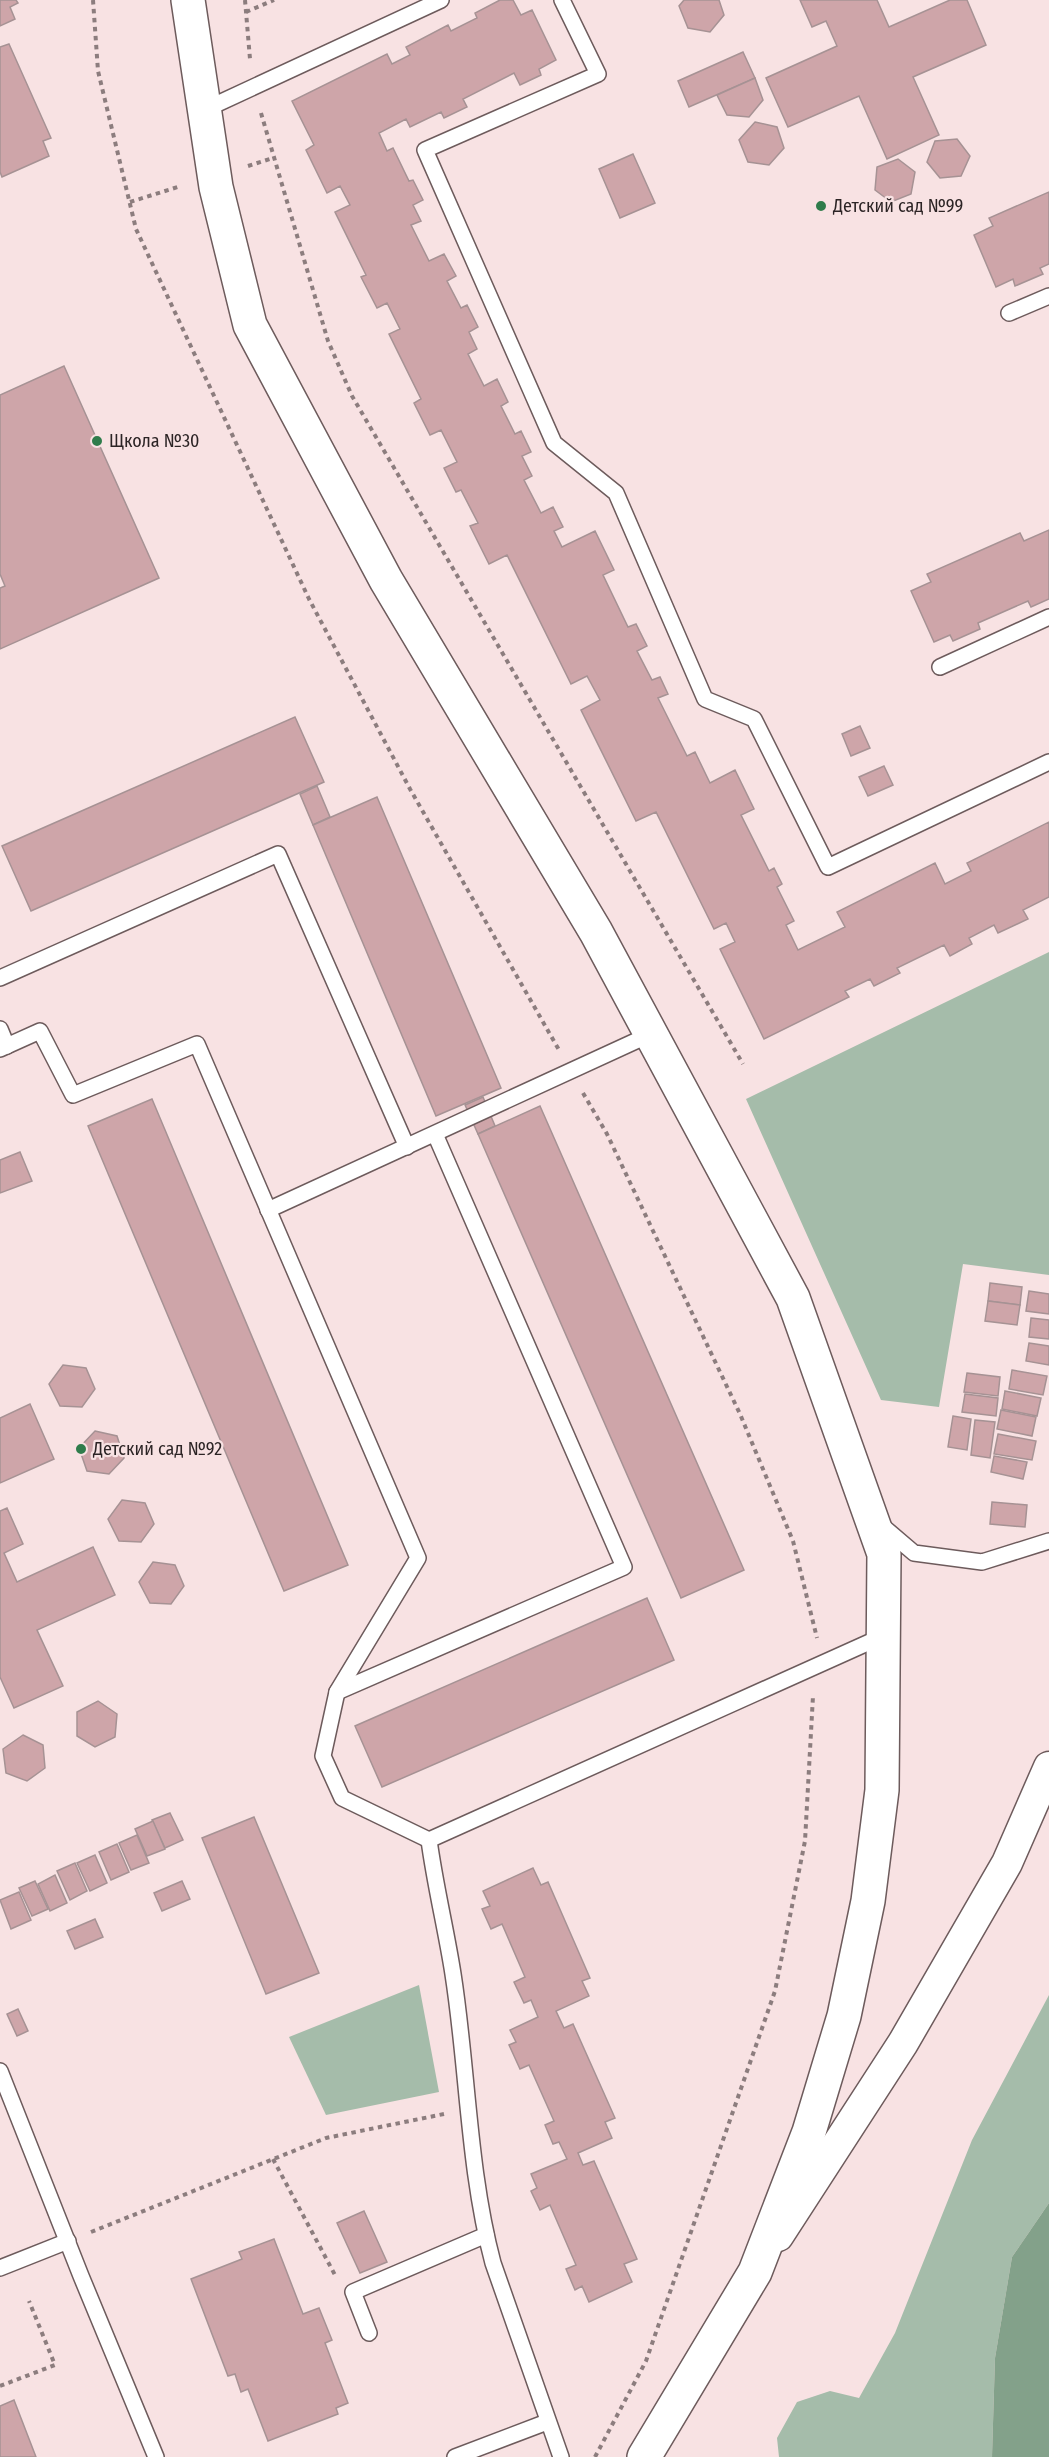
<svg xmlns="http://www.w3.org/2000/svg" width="1049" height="2457" font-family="'Fira Sans Condensed',sans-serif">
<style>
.green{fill:#a5bcaa}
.water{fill:#83a18a}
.building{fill:#cea5a9;stroke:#a69294;stroke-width:1.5}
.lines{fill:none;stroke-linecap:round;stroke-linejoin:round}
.lane-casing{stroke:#6d5b5c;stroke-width:18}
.street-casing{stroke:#6d5b5c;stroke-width:33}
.secondary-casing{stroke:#6d5b5c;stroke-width:36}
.path{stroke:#8c7d7e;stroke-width:4;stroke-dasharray:4.5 4.5;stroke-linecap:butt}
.lane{stroke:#fff;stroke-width:15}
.street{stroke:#fff;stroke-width:30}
.secondary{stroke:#fff;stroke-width:33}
.poi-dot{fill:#2f7c4b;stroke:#f8e2e3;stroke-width:2}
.labels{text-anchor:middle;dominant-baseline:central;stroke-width:4.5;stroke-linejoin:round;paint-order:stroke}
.poi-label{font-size:18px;fill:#2c2425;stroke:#f8e2e3;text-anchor:start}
</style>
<rect width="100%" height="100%" fill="#f8e2e3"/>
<g class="green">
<polygon points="1049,952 1049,1275 963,1264 939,1407 881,1400 746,1099"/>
<polygon points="419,1985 439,2092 326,2115 289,2037"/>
<polygon points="1049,1995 1049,2203 1012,2257 995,2358 992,2457 779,2457 777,2438 797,2402 830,2391 859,2398 895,2333 972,2140"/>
</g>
<polygon class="water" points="1049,2203 1049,2457 992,2457 995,2358 1012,2257"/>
<g class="building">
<polygon points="0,0 16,0 18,3 10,7 15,19 0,26"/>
<polygon points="500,0 513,0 521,15 532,10 556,60 539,69 541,75 520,85 514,73 463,99 467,107 444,118 441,112 410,127 406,119 379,133 387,151 393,148 409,181 413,180 423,200 413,205 421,221 411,225 429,261 444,254 456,276 447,281 461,308 467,305 478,327 469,332 477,349 468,354 484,386 497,379 508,402 501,406 515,434 521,431 531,452 522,456 532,476 524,480 541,513 553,507 563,527 554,531 562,547 595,531 614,570 603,575 628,627 636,624 647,646 637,651 652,680 660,677 668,694 658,698 687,756 695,752 710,783 735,770 754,809 741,815 769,871 774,868 782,884 777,887 794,921 786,925 798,950 845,927 837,912 935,863 945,884 971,871 967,863 1049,822 1049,897 1023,910 1028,919 998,933 994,925 969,938 972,944 950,956 944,945 897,968 900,973 874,986 870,979 845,991 849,997 764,1039 720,949 735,942 726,923 714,929 656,812 636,821 581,710 600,700 587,676 571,684 507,555 489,564 470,526 478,523 461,490 456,492 444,468 457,462 441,430 430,435 414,403 421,399 389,334 400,329 387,303 377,308 361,277 366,275 335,212 350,205 340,186 327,193 306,150 314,145 292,101 387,54 392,64 410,55 406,47 448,25 451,31 477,18 475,13"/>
<polygon points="684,0 719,0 724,15 710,32 688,28 679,6"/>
<polygon points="800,0 877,0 889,27 950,0 967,0 986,45 913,77 939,135 887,159 859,96 788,127 766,78 837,46 826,21 812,27"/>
<polygon points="9,44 51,138 43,141 49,156 2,177 0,172 0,47"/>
<polygon points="743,52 755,78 689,107 678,81"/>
<polygon points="755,78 763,100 749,117 727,115 717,95"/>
<polygon points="755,122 777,127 784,148 769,165 748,162 739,140"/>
<polygon points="957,139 970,156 961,176 940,178 927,162 935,141"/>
<polygon points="633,154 655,203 620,218 599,169"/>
<polygon points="898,159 915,172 911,194 891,202 875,190 877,167"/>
<polygon points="1049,192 1049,264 1040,268 1043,274 1015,286 1013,279 996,287 974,235 993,226 989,218"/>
<polygon points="64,366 159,578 0,649 0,588 5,586 0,574 0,395"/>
<polygon points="1049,530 1049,599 1031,607 1028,601 978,623 980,629 953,641 950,635 934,642 911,591 931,582 927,574 1020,533 1024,541"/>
<polygon points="295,717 324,782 31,911 2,846"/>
<polygon points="860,726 870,748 851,756 842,734"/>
<polygon points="884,766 893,785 868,796 859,777"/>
<polygon points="317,786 330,817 313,825 300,794"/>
<polygon points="377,797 501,1088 436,1116 313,825"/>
<polygon points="483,1097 495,1126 478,1134 465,1105"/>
<polygon points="152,1099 348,1565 284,1591 88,1126"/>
<polygon points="540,1106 744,1570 681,1598 478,1134"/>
<polygon points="20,1152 32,1181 0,1193 0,1160"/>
<polygon points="990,1283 1022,1287 1020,1305 988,1301"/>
<polygon points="1029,1291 1049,1294 1049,1314 1026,1311"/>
<polygon points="988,1301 1020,1305 1017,1325 985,1321"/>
<polygon points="1031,1318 1049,1320 1049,1339 1029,1337"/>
<polygon points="1029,1343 1049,1346 1049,1365 1026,1361"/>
<polygon points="63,1365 86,1368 95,1389 82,1407 60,1406 49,1384"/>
<polygon points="1012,1370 1047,1376 1043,1395 1009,1389"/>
<polygon points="967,1373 1000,1377 998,1396 964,1392"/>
<polygon points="1005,1391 1041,1398 1037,1416 1002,1409"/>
<polygon points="965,1394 998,1398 996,1416 962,1412"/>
<polygon points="30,1404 54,1459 0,1483 0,1418"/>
<polygon points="1001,1410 1036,1417 1032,1436 997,1429"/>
<polygon points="953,1416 971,1419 967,1450 948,1447"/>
<polygon points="975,1420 995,1422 990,1458 971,1455"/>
<polygon points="95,1431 117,1436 124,1458 109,1474 87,1471 79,1448"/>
<polygon points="998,1434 1036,1441 1032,1460 994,1454"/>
<polygon points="994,1456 1027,1462 1023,1479 991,1472"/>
<polygon points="122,1500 145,1503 154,1524 141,1542 119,1541 108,1519"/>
<polygon points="992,1502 1027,1505 1025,1527 990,1524"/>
<polygon points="7,1508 23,1544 4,1553 17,1582 93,1547 115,1595 37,1630 63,1686 14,1708 0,1677 0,1511"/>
<polygon points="153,1562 175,1565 184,1586 171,1604 150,1603 139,1582"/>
<polygon points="647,1598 674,1660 382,1787 355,1726"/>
<polygon points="98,1701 117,1714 115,1737 95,1747 77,1736 77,1712"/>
<polygon points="23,1735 43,1745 45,1768 27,1781 6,1773 3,1749"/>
<polygon points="170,1813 183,1840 165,1848 152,1820"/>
<polygon points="254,1817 319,1973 266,1994 202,1838"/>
<polygon points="153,1821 165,1849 147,1856 135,1829"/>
<polygon points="137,1835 149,1863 131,1870 119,1843"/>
<polygon points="117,1844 129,1872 111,1880 99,1852"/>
<polygon points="95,1855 107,1883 90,1891 77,1863"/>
<polygon points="75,1863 87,1891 70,1900 57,1871"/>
<polygon points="533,1868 541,1885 548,1882 590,1978 582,1981 589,1996 556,2011 564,2028 573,2024 615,2118 605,2122 612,2138 578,2153 583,2165 594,2161 637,2259 624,2264 632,2282 589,2302 582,2286 575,2290 566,2269 576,2265 550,2205 540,2210 531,2191 537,2188 531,2174 567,2159 559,2142 553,2144 545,2125 554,2121 529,2065 520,2069 509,2045 516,2042 510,2030 538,2017 531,2000 524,2003 514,1982 525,1977 502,1924 491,1929 482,1909 490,1906 483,1891"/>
<polygon points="55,1875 67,1903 50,1911 38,1884"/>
<polygon points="35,1881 48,1909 32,1916 19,1888"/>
<polygon points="182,1881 190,1899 162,1911 154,1893"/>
<polygon points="19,1892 31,1920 11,1929 0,1900"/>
<polygon points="95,1919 103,1937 75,1949 67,1931"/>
<polygon points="18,2009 28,2031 17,2036 7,2014"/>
<polygon points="364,2211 387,2262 360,2273 337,2223"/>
<polygon points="274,2239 303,2314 319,2308 332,2340 325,2343 348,2403 336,2408 338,2414 268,2441 248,2389 241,2392 235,2374 228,2376 191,2279 242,2259 239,2252"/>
<polygon points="14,2400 36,2457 0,2457 0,2406"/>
</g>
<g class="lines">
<defs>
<g id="lane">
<polyline points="562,0 598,74 425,150 554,443 616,493 705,699 754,719 828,867 1049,762"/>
<polyline points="204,110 441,0"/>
<polyline points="1009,313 1049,296"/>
<polyline points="940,667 1049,617"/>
<polyline points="0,978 278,854 407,1147"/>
<polyline points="0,1029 7,1046"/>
<polyline points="0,1049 40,1031 73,1095 197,1044 418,1558 337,1692 323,1756 342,1798 429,1840"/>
<polyline points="268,1210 651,1034"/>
<polyline points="880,1524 914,1553 982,1562 1049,1541"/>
<polyline points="337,1692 624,1567 435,1134"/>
<polyline points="0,2071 81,2276 156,2457"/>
<polyline points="0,2268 68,2241"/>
<polyline points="369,2333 353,2292 486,2235"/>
<polyline points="455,2457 547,2422"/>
<path d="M561,2457L493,2263C468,2169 468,2070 453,1974C446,1929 435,1885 429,1840L883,1636"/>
</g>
<polyline id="street" points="778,2236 903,2043 1007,1863 1049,1767"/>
<polyline id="secondary" points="188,0 216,187 250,325 386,580 596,932 793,1298 884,1554 882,1790 868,1901 844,2016 809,2132 755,2272 644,2457"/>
</defs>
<use href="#lane" class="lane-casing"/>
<use href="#street" class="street-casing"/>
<use href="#secondary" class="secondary-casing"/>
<g class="path">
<polyline points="93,0 98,71 136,229 309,599 410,789 559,1050"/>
<polyline points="245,0 250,59"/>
<polyline points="246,12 274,0"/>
<polyline points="261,113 328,341 352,396 743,1064"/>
<polyline points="248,166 273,158"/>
<polyline points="130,202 181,186"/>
<polyline points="583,1093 607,1134 740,1414 793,1541 817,1638"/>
<polyline points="273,2159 335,2275"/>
<polyline points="91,2232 326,2138 444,2114"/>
<polyline points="0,2386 55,2365 29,2301"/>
<polyline points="595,2457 646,2361 775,1991 805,1841 813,1696"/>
</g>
<use href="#lane" class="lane"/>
<use href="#street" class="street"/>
<use href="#secondary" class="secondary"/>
</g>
<g class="poi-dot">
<circle cx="821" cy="206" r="6"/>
<circle cx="97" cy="441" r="6"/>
<circle cx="81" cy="1449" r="6"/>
</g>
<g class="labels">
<g class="poi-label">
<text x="833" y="206">Детский сад №99</text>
<text x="109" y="441">Щкола №30</text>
<text x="93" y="1449">Детский сад №92</text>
</g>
</g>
</svg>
